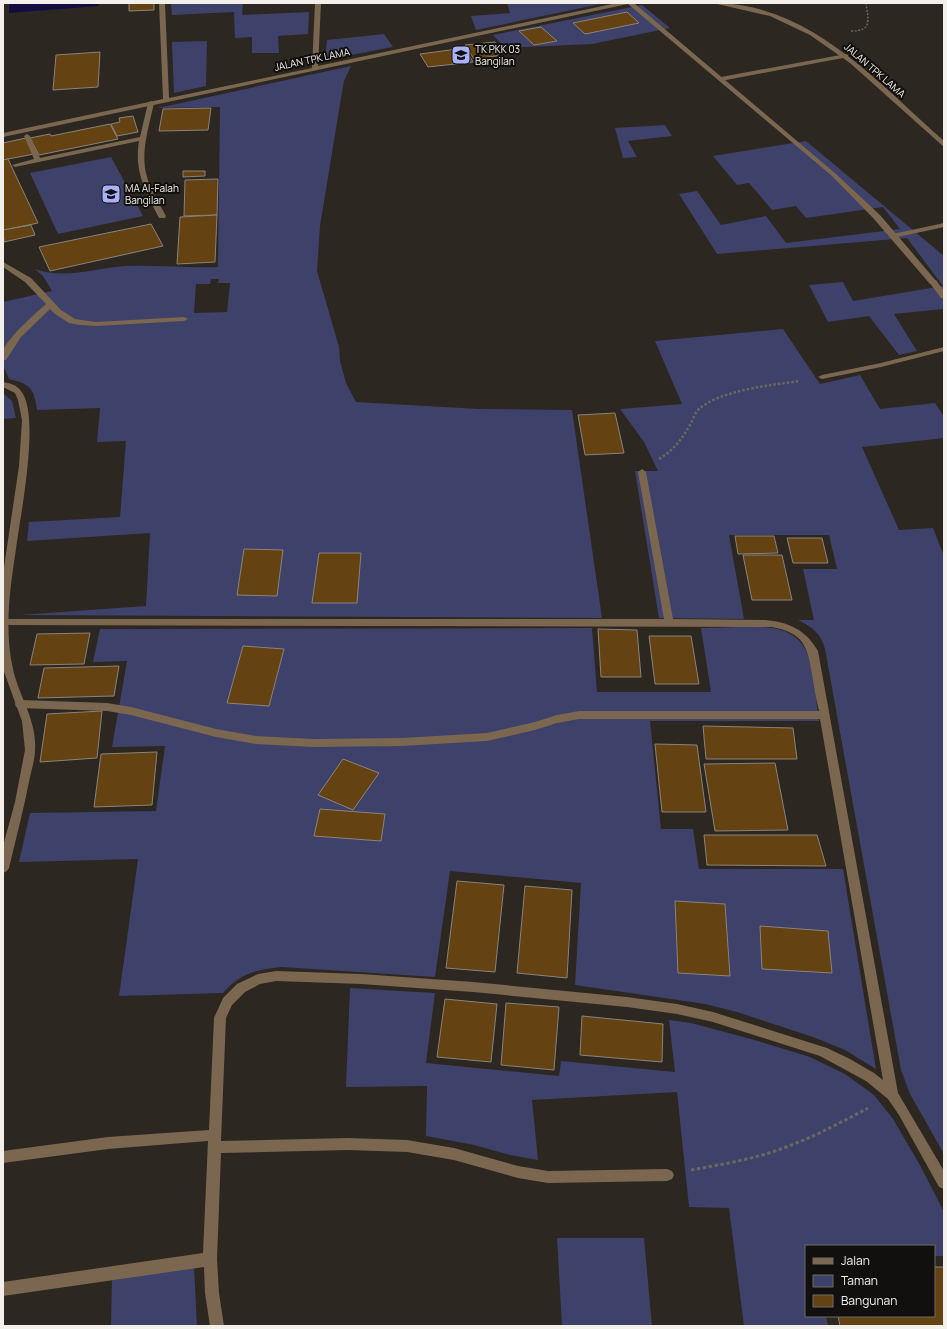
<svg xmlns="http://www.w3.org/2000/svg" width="947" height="1329" font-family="Manrope,sans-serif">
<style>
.green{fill:#3e4169;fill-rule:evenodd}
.water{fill:#140d43}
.building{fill:#644212;stroke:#89837c}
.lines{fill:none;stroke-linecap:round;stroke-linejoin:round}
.path-far2{stroke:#6a6660;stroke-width:1.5;stroke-dasharray:2 1.5;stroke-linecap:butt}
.path-far1{stroke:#6a6660;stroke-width:2.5;stroke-dasharray:2.5 2;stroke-linecap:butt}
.path{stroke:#6a6660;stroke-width:3;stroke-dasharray:3.5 2.5;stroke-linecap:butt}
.lane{fill:#7b674f;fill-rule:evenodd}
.street{fill:#7b674f;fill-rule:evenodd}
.labels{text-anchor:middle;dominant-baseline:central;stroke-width:4;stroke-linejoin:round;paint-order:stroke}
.far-poi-label{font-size:10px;fill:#f3f0ec;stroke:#12100e;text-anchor:start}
.far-street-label{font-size:10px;fill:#f3f0ec;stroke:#12100e}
</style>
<rect width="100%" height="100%" fill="#2c2721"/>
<g class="green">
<polygon points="171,3 243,3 242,15 309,12 308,34 278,36 279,53 252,53 252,37 235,38 234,12 172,15"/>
<polygon points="507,3 605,3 476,30 471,16 510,13"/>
<polygon points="642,5 670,28 592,44 505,48 493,35"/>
<polygon points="384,34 393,47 325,60 327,40"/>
<polygon points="207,41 206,86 174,93 172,42"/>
<path d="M351,66L344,81L341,98L320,226L317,271L339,347L340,361L346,383L356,402L479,409L572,410L602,618L20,615L146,606L150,533L27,541L29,522L120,517L126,441L97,442L100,408L37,410C34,388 30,384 9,379L3,365V302L52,291L43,276L35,269C66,280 94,268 126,266C157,265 187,268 218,267L220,107L158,108ZM211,279H219L218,283H230L227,312L194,313L196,284H210Z"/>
<polygon points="665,125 672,136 628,141 637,157 623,158 615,128"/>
<polygon points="806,141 944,256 944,309 894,314 917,351 899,355 869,316 828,322 809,285 843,282 853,301 943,286 907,238 717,254 679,194 697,191 721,225 766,216 786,243 900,229 883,207 806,218 796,206 772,210 749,183 737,185 713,156"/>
<polygon points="111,157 143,216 58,234 30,173"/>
<path d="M783,329L820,384L860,375L880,409L935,403L944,417V438L862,447L899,530L933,528L944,556V1154L910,1094L901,1070L825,649C821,634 813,627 798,620H814L803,569H837L829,535H729L744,619L659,618L635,471H658L644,442L620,409L682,404L655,341Z"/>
<polygon points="3,393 12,401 16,418 3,419"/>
<path d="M592,628L597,692H711L701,628C723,628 762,624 781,630C792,633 802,641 806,651C814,669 816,701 819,721H650L661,829H693L699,869H843L876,1069L845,1050L813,1037L737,1012L705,1004L575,985L581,883L450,871L435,977L281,967C255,970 241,973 223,993L119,996L138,859L19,862L30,813L156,811L165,746L112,747L127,661L93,662L100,629Z"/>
<polygon points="350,988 435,993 426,1063 559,1076 561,1061 675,1072 669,1020 691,1023 751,1039 810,1057 845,1074 874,1095 893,1119 921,1167 944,1212 944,1256 934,1256 934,1246 806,1246 806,1316 826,1316 828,1326 744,1326 729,1208 689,1207 677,1092 532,1100 538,1160 510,1155 474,1145 426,1136 427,1086 346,1087"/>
<polygon points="557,1238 644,1238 652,1326 562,1326"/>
<polygon points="194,1266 197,1326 111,1326 112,1277"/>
</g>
<polygon class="water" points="9,3 99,3 99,6 9,13"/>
<g class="building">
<polygon points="129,3 154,3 154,10 129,11"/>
<polygon points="627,12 639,23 585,34 573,23"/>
<polygon points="541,27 557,41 534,45 519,31"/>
<polygon points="495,42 503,55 474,59 465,45"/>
<polygon points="465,48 473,62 428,67 420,54"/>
<polygon points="100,52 98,87 53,90 56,55"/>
<polygon points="211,108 208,130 159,131 163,109"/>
<polygon points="133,116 138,132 117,136 111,124 120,122 119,118"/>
<polygon points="110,124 118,139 39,155 30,138 50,134 51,136"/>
<polygon points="26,138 34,154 3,160 3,143"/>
<polygon points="8,159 38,223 3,230 3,160"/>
<polygon points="183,171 205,171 205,176 183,177"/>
<polygon points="218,179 217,215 184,216 185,180"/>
<polygon points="217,215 215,262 177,264 180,217"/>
<polygon points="151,224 163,246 50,271 39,247"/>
<polygon points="31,225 35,235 4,242 3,230"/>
<polygon points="615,413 624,453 585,455 578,415"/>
<polygon points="735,536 774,536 778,553 738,554"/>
<polygon points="787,538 822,538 828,563 793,563"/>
<polygon points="244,549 283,550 277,596 237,595"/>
<polygon points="319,553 361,553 357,603 312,603"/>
<polygon points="743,555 782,555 792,600 752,600"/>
<polygon points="598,629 637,630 641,677 601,677"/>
<polygon points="90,633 84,664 30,665 37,634"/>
<polygon points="649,636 691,636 699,684 655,684"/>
<polygon points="243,646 284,649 269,706 227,703"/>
<polygon points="119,666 114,696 38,698 44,668"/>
<polygon points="102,711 97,758 40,762 47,714"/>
<polygon points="703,726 793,728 797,759 706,759"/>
<polygon points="655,744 697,745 706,812 662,812"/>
<polygon points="157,752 152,805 94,807 101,754"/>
<polygon points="343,759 379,773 353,810 318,795"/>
<polygon points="775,763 788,830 715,831 704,764"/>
<polygon points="320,809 385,814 381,841 314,836"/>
<polygon points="704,835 817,835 826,866 707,865"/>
<polygon points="457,881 504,885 495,972 446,968"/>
<polygon points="525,886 572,890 567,978 517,973"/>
<polygon points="675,901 725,904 730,976 678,973"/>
<polygon points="760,926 828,931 832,973 762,969"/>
<polygon points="445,999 497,1004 491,1062 437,1057"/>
<polygon points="506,1003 559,1007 554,1070 501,1065"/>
<polygon points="582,1016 663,1024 662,1062 580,1055"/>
<polygon points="934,1267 944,1267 944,1326 840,1326 838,1316 934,1316"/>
</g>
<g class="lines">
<path class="path-far2" d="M851,31C873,31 868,20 866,3"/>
<path class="path-far1" d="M659,459C674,450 683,438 691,423C693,419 695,413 698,410C719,390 772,385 800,381"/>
<path class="path" d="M691,1170C719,1165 748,1160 775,1151C808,1140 838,1124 868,1108"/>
<g class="lane">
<polygon points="846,54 848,55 848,57 721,81 718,79 721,77"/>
<path d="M151,101L154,103C149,127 140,152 147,177C151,191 159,203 166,216L165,218H159L158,216C145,191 134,170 139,141L15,167L12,165L34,159L24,136L27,134L30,136L40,158L140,137L148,103Z"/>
<polygon points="944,223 944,227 893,238 889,236 893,234"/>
<path d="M3,262L31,278L61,310L75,319L96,322L184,317L188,319L184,321L96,326L80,325L69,323L55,314L50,309L21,337L6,360H3C3,358 2,353 3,351C8,337 35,314 46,304L25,282L3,267Z"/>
<polygon points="930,280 936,280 944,291 944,298 941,298 929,282"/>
<polygon points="944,347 944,351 881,367 822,379 818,377 822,375 881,363"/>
<path d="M642,469L646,472L673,619L765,620C789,622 806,630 818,651L898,1093L944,1171V1189L939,1187L899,1115L888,1099L866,1081L820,1056L713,1022L677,1014L627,1007L473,992L361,984L276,981L260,984L245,992L232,1005L226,1018L221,1141L348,1138L407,1140L454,1148L518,1166L548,1171L667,1169L672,1171L674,1175L672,1179L667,1181L548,1183L518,1178L454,1160L407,1152L348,1150L221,1153L217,1259L219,1293L224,1326H210L205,1293L204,1267L3,1296V1282L203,1253L208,1141L108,1149L3,1163V1151L108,1137L209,1130L214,1018L223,998L237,984L258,974L276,971L361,974L473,982L627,997L677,1004L713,1012L827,1048L850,1059L874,1073L883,1080L820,719H579L557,723L535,730L487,741L402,746L313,747L256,744L216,737L131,715L107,711L20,708L16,707L15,704L16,701L20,700L107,703L131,707L216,729L256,736L313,739L402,738L487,733L535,722L557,715L579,711H819C816,699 814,687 812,674C807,646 804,633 772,627L3,625V619H664L638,472Z"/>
</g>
<g class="street">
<polygon points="159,3 165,3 169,98 312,68 315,3 321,3 318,66 617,3 634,3 836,174 880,215 937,282 933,284 930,284 874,219 832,176 628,4 3,137 3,133 163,99"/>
<path d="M713,3C810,3 877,82 944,141V147L850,63L810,35L770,16Z"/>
<path d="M3,382C10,383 17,385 21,391C41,415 20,517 16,549C10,588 4,630 13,669C19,697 37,720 35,750C35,759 32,768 30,777C24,808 16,838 9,868L7,871L3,873V846L15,802L25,750L22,721L3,669V574L19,466L22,420L18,400L15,393L3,387Z"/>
</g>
</g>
<defs>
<symbol id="school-square" viewBox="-11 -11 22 22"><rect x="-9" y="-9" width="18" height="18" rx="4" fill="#a9b0fc" stroke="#12100e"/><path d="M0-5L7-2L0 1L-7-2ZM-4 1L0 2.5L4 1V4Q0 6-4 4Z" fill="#111"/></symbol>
</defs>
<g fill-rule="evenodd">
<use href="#school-square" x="450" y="44" width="22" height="22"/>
<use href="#school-square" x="100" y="183" width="22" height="22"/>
</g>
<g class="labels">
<g class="far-poi-label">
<text x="475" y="49">TK PKK 03<tspan x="475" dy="12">Bangilan</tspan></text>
<text x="125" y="188">MA Al-Falah<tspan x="125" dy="12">Bangilan</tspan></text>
</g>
<g class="far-street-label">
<text transform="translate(312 59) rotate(-12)">JALAN TPK LAMA</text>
<text transform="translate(875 70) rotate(41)">JALAN TPK LAMA</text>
</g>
</g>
<rect width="947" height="1329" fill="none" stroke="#f3f0ec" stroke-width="8"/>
<rect x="805" y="1245" width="130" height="72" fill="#12100e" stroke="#6c6a67"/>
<rect x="813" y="1258" width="20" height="6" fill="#7b674f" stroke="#6c6a67"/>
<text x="841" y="1265" font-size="12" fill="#f3f0ec">Jalan</text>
<rect x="813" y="1275" width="20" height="12" fill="#3e4169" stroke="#6c6a67"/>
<text x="841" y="1285" font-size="12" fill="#f3f0ec">Taman</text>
<rect x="813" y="1295" width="20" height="12" fill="#644212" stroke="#6c6a67"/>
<text x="841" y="1305" font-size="12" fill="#f3f0ec">Bangunan</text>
</svg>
